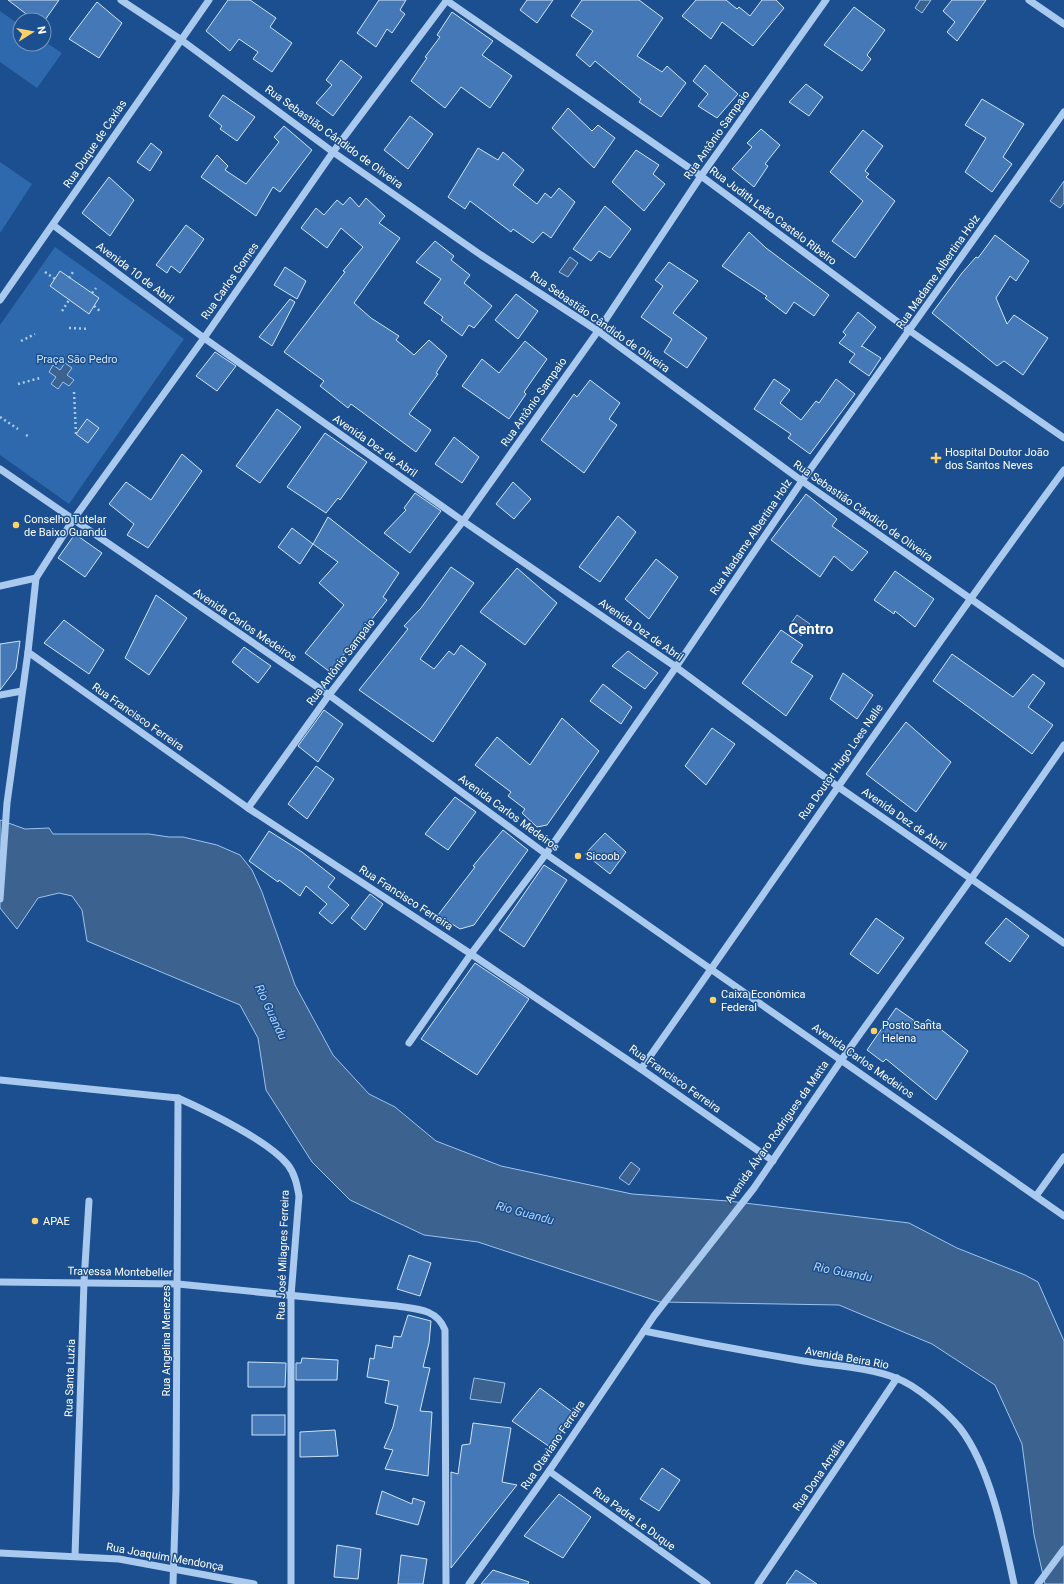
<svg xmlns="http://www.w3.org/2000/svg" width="1064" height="1584" font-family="Roboto,sans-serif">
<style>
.green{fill:#2e69ad}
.water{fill:#3c6290;stroke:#9cc4f0}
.building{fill:#4478b7;stroke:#cfe3fa}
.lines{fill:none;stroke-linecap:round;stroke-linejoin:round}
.path{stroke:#a9c9ee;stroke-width:2.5;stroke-dasharray:2 3;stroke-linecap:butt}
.minor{stroke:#a9c9ee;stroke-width:7}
.poi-dot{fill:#ffd166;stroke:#1b4f8f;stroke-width:1.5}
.labels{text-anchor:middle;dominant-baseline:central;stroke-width:3;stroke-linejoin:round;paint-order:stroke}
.street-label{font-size:11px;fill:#fff;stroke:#1b4f8f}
.park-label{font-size:11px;fill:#cfe3fa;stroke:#1b4f8f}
.poi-label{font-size:11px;fill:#fff;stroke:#1b4f8f;text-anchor:start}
.water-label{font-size:12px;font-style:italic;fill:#b5d3f5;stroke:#1b4f8f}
.district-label{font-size:15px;font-weight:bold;fill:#fff;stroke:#1b4f8f}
</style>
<rect width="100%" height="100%" fill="#1b4f8f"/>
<g class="green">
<polygon points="0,11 20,25 20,44 44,44 44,41 62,53 37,88 0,62"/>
<polygon points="0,162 32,184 0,233"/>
<polygon points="55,247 184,339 69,504 0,455 0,325"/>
</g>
<g class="water">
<polygon points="920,0 931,0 922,13 915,8"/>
<polygon points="1064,181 1064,203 1060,208 1050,201"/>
<polygon points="570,257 578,263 568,277 559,272"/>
<polygon points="65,363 72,368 67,375 74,380 69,386 63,382 58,389 51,384 56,377 49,372 53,365 60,370"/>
<polygon points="797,615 810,624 801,636 789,626"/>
<polygon points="0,820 25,829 49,828 53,834 149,834 169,837 183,837 217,845 240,855 252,870 262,892 295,985 333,1055 369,1094 395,1107 436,1141 501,1166 632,1194 728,1201 909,1223 957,1248 1025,1275 1038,1282 1064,1341 1064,1584 1045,1584 1034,1535 1022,1444 995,1385 932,1344 839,1305 660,1302 478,1242 424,1235 350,1200 312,1162 266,1090 258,1038 240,1005 87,941 82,910 72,896 59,893 38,898 17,929 0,908"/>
<polygon points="631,1162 640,1169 629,1185 619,1178"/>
<polygon points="474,1378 505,1383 501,1403 470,1399"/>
</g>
<g class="building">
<polygon points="8,0 59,0 45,20 34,20"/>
<polygon points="228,0 250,0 276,18 270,27 292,43 272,72 253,59 258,52 239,39 230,51 206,31"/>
<polygon points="379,0 406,0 400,10 405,14 392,33 387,29 376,47 357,33"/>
<polygon points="527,0 553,0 537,23 520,10"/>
<polygon points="582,0 639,0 663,18 637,56 662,72 667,66 686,83 661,117 639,102 641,99 595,61 590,67 576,55 593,31 571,16"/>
<polygon points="696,0 726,0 737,9 739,7 750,16 762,0 776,0 784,8 753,46 722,22 711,39 682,16"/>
<polygon points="952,0 986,0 957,41 947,32 955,22 943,11"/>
<polygon points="97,2 122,23 99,58 69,39"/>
<polygon points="854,7 885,30 867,55 871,59 862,71 824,45"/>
<polygon points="452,12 493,41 482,55 512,76 490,108 461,87 445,108 411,81 427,58 425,57 440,37 437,35"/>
<polygon points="341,60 362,77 333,116 316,103 332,85 326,80"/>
<polygon points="705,65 738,94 717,118 698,106 708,94 693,81"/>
<polygon points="806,84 823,97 809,116 789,102"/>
<polygon points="223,95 255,117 237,141 220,129 222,126 209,116"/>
<polygon points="982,99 1024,124 1003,157 1012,164 992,192 965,172 986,138 965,125"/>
<polygon points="568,108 592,131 598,125 615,138 594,168 552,128"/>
<polygon points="410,116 433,134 408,169 384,150"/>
<polygon points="284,126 312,150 280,192 273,187 256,216 201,177 217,155 228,166 225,170 246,184 279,142 274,137"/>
<polygon points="761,129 780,145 765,164 768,166 754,187 732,169 752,147 747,143"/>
<polygon points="863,130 883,146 865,171 869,174 866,177 895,201 855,258 832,241 863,201 830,172"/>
<polygon points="151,143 162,152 150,171 137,162"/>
<polygon points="478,148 498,160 503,152 524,170 513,185 537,204 545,193 551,198 559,188 575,202 551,238 543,232 533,243 513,229 511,232 470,201 465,209 448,197"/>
<polygon points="636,150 659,165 653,174 665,184 644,211 612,182"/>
<polygon points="109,177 134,200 110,236 82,213"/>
<polygon points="350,197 359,207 366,198 385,216 379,223 400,238 354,303 371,318 399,336 396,340 414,355 429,340 447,356 436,373 438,374 409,414 431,430 416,452 351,404 348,408 320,386 324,381 284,352 345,272 343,271 363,247 341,228 327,248 301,228 316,208 324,215 337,200 343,205"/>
<polygon points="605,206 631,229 610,258 599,251 591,261 573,249"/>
<polygon points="186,225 204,239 180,273 171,266 167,273 156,265"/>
<polygon points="749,232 766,248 829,295 814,316 794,302 786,314 765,298 767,296 722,266"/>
<polygon points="995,235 1029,261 1016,281 1010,276 996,298 1007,324 1014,315 1048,338 1023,375 1004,361 997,366 932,313 962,273 976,257 978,258"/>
<polygon points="435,241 454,256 451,260 470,275 464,283 492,306 474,328 469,325 462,336 441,320 443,317 424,303 441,279 416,262"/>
<polygon points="669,262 698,281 673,313 707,338 687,368 664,352 672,339 641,317 663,286 655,280"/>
<polygon points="285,267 306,281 297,299 274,285"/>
<polygon points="60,271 99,298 89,314 50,286"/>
<polygon points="516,294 538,311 518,339 495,320"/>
<polygon points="290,299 295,302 272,346 259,337"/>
<polygon points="858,312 876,327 861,347 862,346 881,358 869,376 849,362 855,354 839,343 846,335 843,332"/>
<polygon points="525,341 547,359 524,392 526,394 509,419 462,386 482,359 499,373"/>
<polygon points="215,352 236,366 217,391 196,376"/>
<polygon points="774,379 790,390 780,403 801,420 816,401 819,403 836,379 855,394 810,454 788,438 791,434 754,409"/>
<polygon points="590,380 620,403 609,419 617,425 584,473 541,440 574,394 577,397"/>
<polygon points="277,409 301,427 260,483 236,466"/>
<polygon points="87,419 99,428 88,443 76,434"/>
<polygon points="325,433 367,462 340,500 338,498 326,513 287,487"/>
<polygon points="454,437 479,457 462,483 435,464"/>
<polygon points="182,454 202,471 148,548 127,535 134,524 109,504 126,482 151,500"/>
<polygon points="513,482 531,499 514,519 496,504"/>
<polygon points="415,493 441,511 410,553 384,533 406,510 404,508"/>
<polygon points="806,494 837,519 832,526 868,552 852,571 834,556 820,577 771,540"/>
<polygon points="618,516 636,532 600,582 579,567"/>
<polygon points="328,517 399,573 383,597 387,600 330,672 305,653 344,605 319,583 338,562 313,544"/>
<polygon points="292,528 313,544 300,564 278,547"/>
<polygon points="75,534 102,553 85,577 58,558"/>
<polygon points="656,559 678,577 649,619 625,599"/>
<polygon points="451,567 474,583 420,659 434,669 449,651 454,655 461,645 486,664 433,742 359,690 408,629 404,626 421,608"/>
<polygon points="517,568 557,603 525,645 480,612"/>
<polygon points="895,571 934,599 915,627 895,611 894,614 874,600"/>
<polygon points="156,595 187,618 149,675 125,658"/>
<polygon points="64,620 104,650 89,674 44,643"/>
<polygon points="781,630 803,645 791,662 813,676 786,716 742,683"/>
<polygon points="20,641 16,669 0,690 0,644"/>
<polygon points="244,647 271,666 258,683 232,662"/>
<polygon points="628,651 658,673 645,689 612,666"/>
<polygon points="952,654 1013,697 1033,674 1045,683 1028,707 1053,725 1032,754 933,681"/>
<polygon points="843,673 873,695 857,719 830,699"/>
<polygon points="603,684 632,707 621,724 590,701"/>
<polygon points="324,710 343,724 318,762 298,746"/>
<polygon points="562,718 599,751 547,825 537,827 522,813 525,809 508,796 511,792 475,765 497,737 530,765"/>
<polygon points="906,722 951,762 916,812 866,774"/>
<polygon points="712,728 735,744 706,785 685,766"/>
<polygon points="316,766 334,779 307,819 288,804"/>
<polygon points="455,797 476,812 448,850 425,834"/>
<polygon points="503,830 528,850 474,925 460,929 438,915 475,867 473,866"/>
<polygon points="269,831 302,852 335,878 328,887 349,905 332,924 319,913 327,904 306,886 300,896 279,880 278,882 249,861"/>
<polygon points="605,833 626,852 610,874 585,854"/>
<polygon points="544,865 567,880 524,947 499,930"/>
<polygon points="370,894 383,904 365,930 351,918"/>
<polygon points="876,918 904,938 878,974 850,954"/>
<polygon points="1006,918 1029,936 1010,962 985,943"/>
<polygon points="475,963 529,999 477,1075 421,1039"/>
<polygon points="896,1008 922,1026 928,1019 968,1051 936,1100 886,1059 883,1062 867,1050"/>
<polygon points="409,1255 431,1263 420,1296 397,1289"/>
<polygon points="408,1315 431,1321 429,1343 423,1367 430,1368 420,1411 432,1412 428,1476 385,1469 393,1450 384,1448 393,1427 398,1406 385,1403 389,1381 367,1377 370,1358 374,1359 376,1345 392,1348 394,1336 401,1337"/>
<polygon points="302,1358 338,1360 337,1380 296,1380 296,1363 301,1363"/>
<polygon points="248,1362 286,1363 285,1387 248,1387"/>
<polygon points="540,1388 575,1414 550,1447 512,1421"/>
<rect x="252" y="1415" width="33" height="20"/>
<polygon points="473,1423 511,1428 502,1482 517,1485 451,1568 451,1472 458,1474 462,1445 470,1444"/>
<polygon points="335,1430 338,1456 300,1457 300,1432"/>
<polygon points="662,1468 680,1480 659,1511 640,1499"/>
<polygon points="382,1491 412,1504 413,1498 425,1502 418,1525 376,1514"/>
<polygon points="559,1494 591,1517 563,1558 524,1536"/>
<polygon points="337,1545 361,1549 358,1579 334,1577"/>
<polygon points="401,1555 427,1559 423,1584 398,1584"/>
<polygon points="493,1570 529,1582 528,1584 481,1584"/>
<polygon points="796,1570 817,1584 786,1584"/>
</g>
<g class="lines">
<g class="path">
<polyline points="45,272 55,279"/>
<polyline points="69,278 73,272"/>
<polyline points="92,293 96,288"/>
<polyline points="94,306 101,312"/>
<polyline points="62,311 69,300"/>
<polyline points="69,328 89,329"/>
<polyline points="21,341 35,334"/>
<polyline points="18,384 40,378"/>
<polyline points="74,392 76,434"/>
<polyline points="0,417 18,429"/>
<polyline points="26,435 28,436"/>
</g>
<g class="minor">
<polyline points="121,0 180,39 333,152 481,255 598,331 802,481 1064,664"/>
<polyline points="446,0 701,176 910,331 1064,438"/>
<polyline points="1029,0 1064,24"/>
<polyline points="53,225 204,338 463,521 676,667 837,786 1064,943"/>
<polyline points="0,300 209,0"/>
<polyline points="0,469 329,695 546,854 1064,1216"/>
<polyline points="0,586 36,578"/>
<polyline points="28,652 248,808 471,954 641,1069 773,1161"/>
<polyline points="0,695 22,691"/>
<polyline points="248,808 329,695 463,521 598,331 701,176 826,0"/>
<polyline points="0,899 7,803 28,652 36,578 73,520 204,338 333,152 447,0"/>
<polyline points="409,1043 471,954 546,854 676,667 802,481 1064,112"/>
<path d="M641,1069C782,869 919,667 1064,470"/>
<path d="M0,1080L178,1098C207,1111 269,1141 288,1165C295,1174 297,1185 299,1196L291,1296V1584"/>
<polyline points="1036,1196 1064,1157"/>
<path d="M0,1282L178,1284L397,1306C417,1309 437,1309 445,1330L446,1584"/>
<path d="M644,1331C697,1342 750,1352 804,1361C834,1366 868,1367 896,1378C916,1385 947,1412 960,1428C990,1467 1004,1536 1014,1584"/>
<polyline points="549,1471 707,1584"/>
<polyline points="0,1553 119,1559 254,1584"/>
<polyline points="75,1556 84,1282 89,1201"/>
<polyline points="173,1584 176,1489 178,1098"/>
<polyline points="469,1584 549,1471 654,1316 754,1188 842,1059 971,879 1064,745"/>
<polyline points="758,1584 897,1378"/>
<polyline points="1038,1584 1064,1549"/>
</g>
</g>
<g class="poi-dot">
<path d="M934 452h4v4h4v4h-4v4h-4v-4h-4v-4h4z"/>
<circle cx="16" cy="525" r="4"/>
<circle cx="578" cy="856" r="4"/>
<circle cx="713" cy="1000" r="4"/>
<circle cx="874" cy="1031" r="4"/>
<circle cx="35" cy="1221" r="4"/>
</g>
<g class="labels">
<g class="street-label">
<text transform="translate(717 135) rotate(-55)">Rua Antônio Sampaio</text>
<text transform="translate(334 137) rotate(36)">Rua Sebastião Cândido de Oliveira</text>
<text transform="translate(95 144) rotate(-56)">Rua Duque de Caxias</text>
<text transform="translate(773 216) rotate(37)">Rua Judith Leão Castelo Ribeiro</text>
<text transform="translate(938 272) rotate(-55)">Rua Madame Albertina Holz</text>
<text transform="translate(135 273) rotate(37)">Avenida 10 de Abril</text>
<text transform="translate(230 281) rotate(-55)">Rua Carlos Gomes</text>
<text transform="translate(600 322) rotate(35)">Rua Sebastião Cândido de Oliveira</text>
<text transform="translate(534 402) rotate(-55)">Rua Antônio Sampaio</text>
<text transform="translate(375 446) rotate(35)">Avenida Dez de Abril</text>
<text transform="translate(863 511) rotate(35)">Rua Sebastião Cândido de Oliveira</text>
<text transform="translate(751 537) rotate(-56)">Rua Madame Albertina Holz</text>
<text transform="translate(245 625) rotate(34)">Avenida Carlos Medeiros</text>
<text transform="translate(641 630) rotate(35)">Avenida Dez de Abril</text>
<text transform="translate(341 662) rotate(-53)">Rua Antônio Sampaio</text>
<text transform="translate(138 717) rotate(35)">Rua Francisco Ferreira</text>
<text transform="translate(841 762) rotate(-55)">Rua Doutor Hugo Loes Nalle</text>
<text transform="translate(509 813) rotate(36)">Avenida Carlos Medeiros</text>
<text transform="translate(904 819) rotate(35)">Avenida Dez de Abril</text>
<text transform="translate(406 898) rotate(33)">Rua Francisco Ferreira</text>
<text transform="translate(863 1061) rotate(35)">Avenida Carlos Medeiros</text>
<text transform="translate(675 1079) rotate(35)">Rua Francisco Ferreira</text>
<text transform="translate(777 1132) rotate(-55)">Avenida Álvaro Rodrigues da Matta</text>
<text transform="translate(283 1255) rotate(-88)">Rua José Milagres Ferreira</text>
<text transform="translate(120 1272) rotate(1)">Travessa Montebeller</text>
<text transform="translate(166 1341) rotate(-90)">Rua Angelina Menezes</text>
<text transform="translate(847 1358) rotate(10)">Avenida Beira Rio</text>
<text transform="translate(70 1378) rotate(-88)">Rua Santa Luzia</text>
<text transform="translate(553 1445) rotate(-56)">Rua Otaviano Ferreira</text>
<text transform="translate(819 1475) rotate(-56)">Rua Dona Amália</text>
<text transform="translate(634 1519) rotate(36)">Rua Padre Le Duque</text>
<text transform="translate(165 1557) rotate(10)">Rua Joaquim Mendonça</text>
</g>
<g class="park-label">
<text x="77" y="359">Praça São Pedro</text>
</g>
<g class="poi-label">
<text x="945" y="452">Hospital Doutor João<tspan x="945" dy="13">dos Santos Neves</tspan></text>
<text x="24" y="519">Conselho Tutelar<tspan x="24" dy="13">de Baixo Guandú</tspan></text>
<text x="586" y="856">Sicoob</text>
<text x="721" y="994">Caixa Econômica<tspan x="721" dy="13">Federal</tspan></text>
<text x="882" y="1025">Posto Santa<tspan x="882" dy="13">Helena</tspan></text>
<text x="43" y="1221">APAE</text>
</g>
<g class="water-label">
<text transform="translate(271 1012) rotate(65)">Rio Guandu</text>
<text transform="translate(525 1213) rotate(15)">Rio Guandu</text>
<text transform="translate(843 1272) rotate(11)">Rio Guandu</text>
</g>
<g class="district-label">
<text x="811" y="629">Centro</text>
</g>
</g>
<g transform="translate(32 32) rotate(79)"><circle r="19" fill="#1b4f8f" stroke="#7695bc"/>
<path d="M0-3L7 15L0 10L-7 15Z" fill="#ffd166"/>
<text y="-6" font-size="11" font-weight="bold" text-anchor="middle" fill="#ffffff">N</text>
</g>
</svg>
